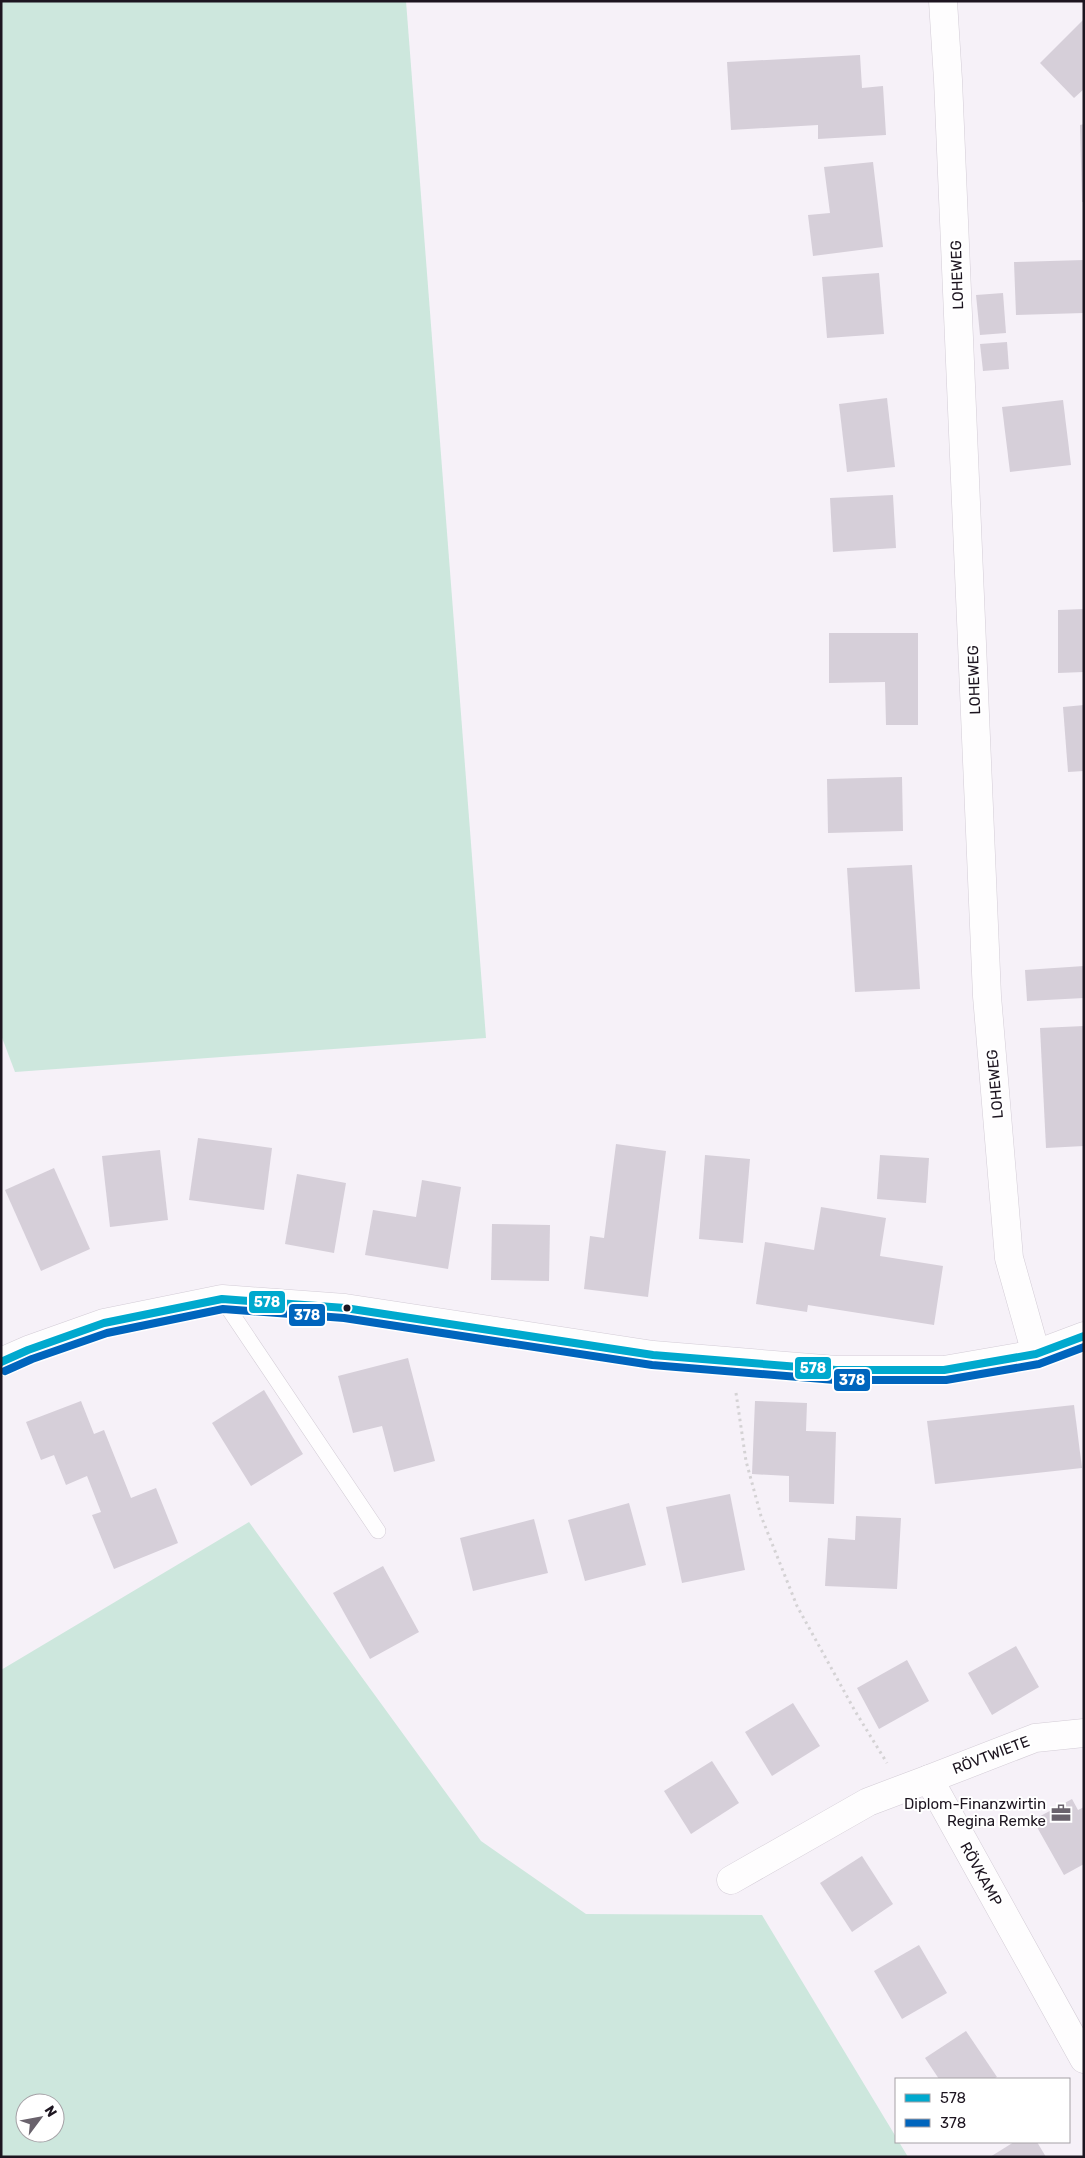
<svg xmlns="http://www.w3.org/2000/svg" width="1085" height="2158" font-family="Rubik,sans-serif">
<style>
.grass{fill:#cde7dd;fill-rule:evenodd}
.building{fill:#d6cfd9}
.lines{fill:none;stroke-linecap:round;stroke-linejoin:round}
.service-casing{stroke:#d3ccd6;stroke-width:16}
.minor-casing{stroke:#d3ccd6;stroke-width:29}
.path{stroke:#d4d2d4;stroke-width:3;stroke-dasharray:2.5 4;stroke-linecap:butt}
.service{stroke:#fefdfe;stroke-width:15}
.minor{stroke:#fefdfe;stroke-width:28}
.bus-1-casing{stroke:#fff;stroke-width:11}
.bus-2-casing{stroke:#fff;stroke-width:11}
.bus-1{stroke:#00a9ce;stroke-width:8}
.bus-2{stroke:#0065bd;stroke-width:8}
.bus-dot{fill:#1d1520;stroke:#fff;stroke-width:2}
.labels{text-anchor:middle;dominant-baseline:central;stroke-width:4;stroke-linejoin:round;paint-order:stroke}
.street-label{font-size:15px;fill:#1d1520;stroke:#fff}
.poi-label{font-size:15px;fill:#1d1520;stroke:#fff;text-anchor:end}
.line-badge{stroke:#fff;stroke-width:2}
.badge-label{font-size:14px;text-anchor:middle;font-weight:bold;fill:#fff}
</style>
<rect width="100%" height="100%" fill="#f6f1f8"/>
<g class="grass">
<polygon points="1,1 406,1 486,1038 15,1072 1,1035"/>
<path d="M249,1522L481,1841L586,1914L762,1915L896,2137V2142H899L908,2157H1V1670ZM25,2103H55V2133H25Z"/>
</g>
<g class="building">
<polygon points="1084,19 1084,89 1074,98 1040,63"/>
<polygon points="860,55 862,88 883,86 886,135 818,139 818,125 731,130 727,62"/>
<polygon points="1084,124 1084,202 1082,202 1080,125"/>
<polygon points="873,162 883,247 813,256 808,215 830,213 824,167"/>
<polygon points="1084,260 1084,313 1016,315 1014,262"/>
<polygon points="879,273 884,334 827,338 822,277"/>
<polygon points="1003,293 1006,333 980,335 976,295"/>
<polygon points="1007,342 1009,369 983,371 980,344"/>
<polygon points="887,398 895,467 847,472 839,404"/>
<polygon points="1063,400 1071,465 1010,472 1002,407"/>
<polygon points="893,495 896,548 833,552 830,498"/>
<polygon points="1084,609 1084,672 1058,673 1058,610"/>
<polygon points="829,633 918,633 918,725 886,725 885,682 829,683"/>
<polygon points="1084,705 1084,771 1068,772 1063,707"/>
<polygon points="902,777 903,831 828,833 827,779"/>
<polygon points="912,865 920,989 855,992 847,868"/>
<polygon points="1084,966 1084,998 1027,1001 1025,970"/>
<polygon points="1084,1026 1084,1146 1046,1148 1040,1028"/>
<polygon points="198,1138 272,1148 264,1210 189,1200"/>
<polygon points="616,1144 666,1151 648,1297 584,1289 590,1236 604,1238"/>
<polygon points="160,1150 168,1220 110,1227 102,1156"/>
<polygon points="705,1155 750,1159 743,1243 699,1239"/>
<polygon points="880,1155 929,1158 926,1203 877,1199"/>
<polygon points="54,1168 90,1249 41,1271 5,1190"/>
<polygon points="297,1174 346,1183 334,1253 285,1244"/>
<polygon points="422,1180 461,1187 448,1269 365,1255 373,1210 416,1217"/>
<polygon points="821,1207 886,1218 880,1256 943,1266 934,1325 808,1305 807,1312 756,1304 765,1242 814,1250"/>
<polygon points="492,1224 550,1225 549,1281 491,1280"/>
<polygon points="408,1358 435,1461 394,1472 382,1426 353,1433 338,1376"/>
<polygon points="264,1390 303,1454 251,1486 212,1423"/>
<polygon points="81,1401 94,1434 104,1430 131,1498 156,1488 178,1543 114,1569 92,1515 101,1512 87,1476 66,1485 54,1455 41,1460 26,1422"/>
<polygon points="755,1401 807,1403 806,1431 836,1432 834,1504 789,1502 789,1476 752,1474"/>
<polygon points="1074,1405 1082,1468 935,1484 927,1421"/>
<polygon points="730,1494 745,1570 682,1583 666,1507"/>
<polygon points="629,1503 646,1565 585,1581 568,1520"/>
<polygon points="856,1516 901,1518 897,1589 825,1586 828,1538 855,1540"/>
<polygon points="534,1519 548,1573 473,1591 460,1538"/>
<polygon points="383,1566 419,1632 370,1659 333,1593"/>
<polygon points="1016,1646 1039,1687 992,1715 968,1673"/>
<polygon points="907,1660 929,1701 879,1729 857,1688"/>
<polygon points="793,1703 820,1746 772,1776 745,1732"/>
<polygon points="712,1761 739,1803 691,1834 664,1791"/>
<polygon points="1072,1799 1078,1810 1084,1807 1084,1864 1064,1875 1033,1820"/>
<polygon points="862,1856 893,1904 852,1932 820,1883"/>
<polygon points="919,1945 947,1993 902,2019 874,1971"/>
<polygon points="966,2031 997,2077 993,2079 939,2079 925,2058"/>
<polygon points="1014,2142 1037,2142 1046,2157 990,2157"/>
</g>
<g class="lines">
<defs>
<polyline id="service" points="222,1299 378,1531"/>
<g id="minor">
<polyline points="943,1 948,80 987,996 1009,1258 1036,1354"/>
<polyline points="1,1362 28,1350 104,1323 222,1299 345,1308 653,1355 836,1370 944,1370 1036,1354 1084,1336"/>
<polyline points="929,1779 1035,1738 1084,1733"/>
<polyline points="731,1880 868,1802 929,1779 1084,2059"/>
</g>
</defs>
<use href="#service" class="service-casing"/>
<use href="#minor" class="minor-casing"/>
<polyline class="path" points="736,1393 746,1461 761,1516 797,1606 855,1711 887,1763"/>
<use href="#service" class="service"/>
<use href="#minor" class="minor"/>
<defs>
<polyline id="bus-1" points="1,1362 28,1350 104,1323 222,1299 345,1308 653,1355 836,1370 944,1370 1036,1354 1084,1336"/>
<polyline id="bus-2" points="5,1371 32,1359 107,1333 223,1309 344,1318 652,1365 835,1380 946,1380 1039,1364 1084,1347"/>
</defs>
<use href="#bus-1" class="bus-1-casing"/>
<use href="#bus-2" class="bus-2-casing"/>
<use href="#bus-1" class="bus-1"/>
<use href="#bus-2" class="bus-2"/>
</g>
<defs>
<symbol id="office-bare" viewBox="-9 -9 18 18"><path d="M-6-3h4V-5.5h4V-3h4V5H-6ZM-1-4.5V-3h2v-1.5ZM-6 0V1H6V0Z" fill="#69626c" stroke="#fff" stroke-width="2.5" paint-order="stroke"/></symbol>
</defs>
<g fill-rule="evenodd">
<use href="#office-bare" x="1047" y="1799" width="28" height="28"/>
</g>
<circle class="bus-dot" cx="347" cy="1308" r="4.5"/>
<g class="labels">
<g class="street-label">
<text transform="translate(957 275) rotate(-92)">LOHEWEG</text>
<text transform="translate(974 680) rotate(-92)">LOHEWEG</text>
<text transform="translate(995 1084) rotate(-95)">LOHEWEG</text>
<text transform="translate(991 1755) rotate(-21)">RÖVTWIETE</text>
<text transform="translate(981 1874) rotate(61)">RÖVKAMP</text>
</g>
<g class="poi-label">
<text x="1046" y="1804">Diplom-Finanzwirtin<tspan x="1046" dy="17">Regina Remke</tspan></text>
</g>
</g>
<g class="line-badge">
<rect x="248" y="1290" width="38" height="24" rx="5" fill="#00a9ce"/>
<rect x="288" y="1303" width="38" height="24" rx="5" fill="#0065bd"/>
<rect x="794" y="1356" width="38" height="24" rx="5" fill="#00a9ce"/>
<rect x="833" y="1368" width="38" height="24" rx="5" fill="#0065bd"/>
</g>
<g class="badge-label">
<text x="267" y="1307">578</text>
<text x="307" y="1320">378</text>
<text x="813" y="1373">578</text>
<text x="852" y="1385">378</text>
</g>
<rect width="1085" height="2158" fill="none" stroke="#1d1520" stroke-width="5"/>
<rect x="895" y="2078" width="175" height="65" fill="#ffffff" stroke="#a5a1a6"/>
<rect x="905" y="2094" width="25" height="8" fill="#00a9ce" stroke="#a5a1a6"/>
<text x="940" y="2103" font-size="15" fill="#1d1520">578</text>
<rect x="905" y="2119" width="25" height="8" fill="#0065bd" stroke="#a5a1a6"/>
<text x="940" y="2128" font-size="15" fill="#1d1520">378</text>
<g transform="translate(40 2118) rotate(58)"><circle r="24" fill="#ffffff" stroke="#a5a1a6"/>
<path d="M0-4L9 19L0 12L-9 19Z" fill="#69626c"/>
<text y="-8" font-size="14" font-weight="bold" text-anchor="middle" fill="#1d1520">N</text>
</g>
</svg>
